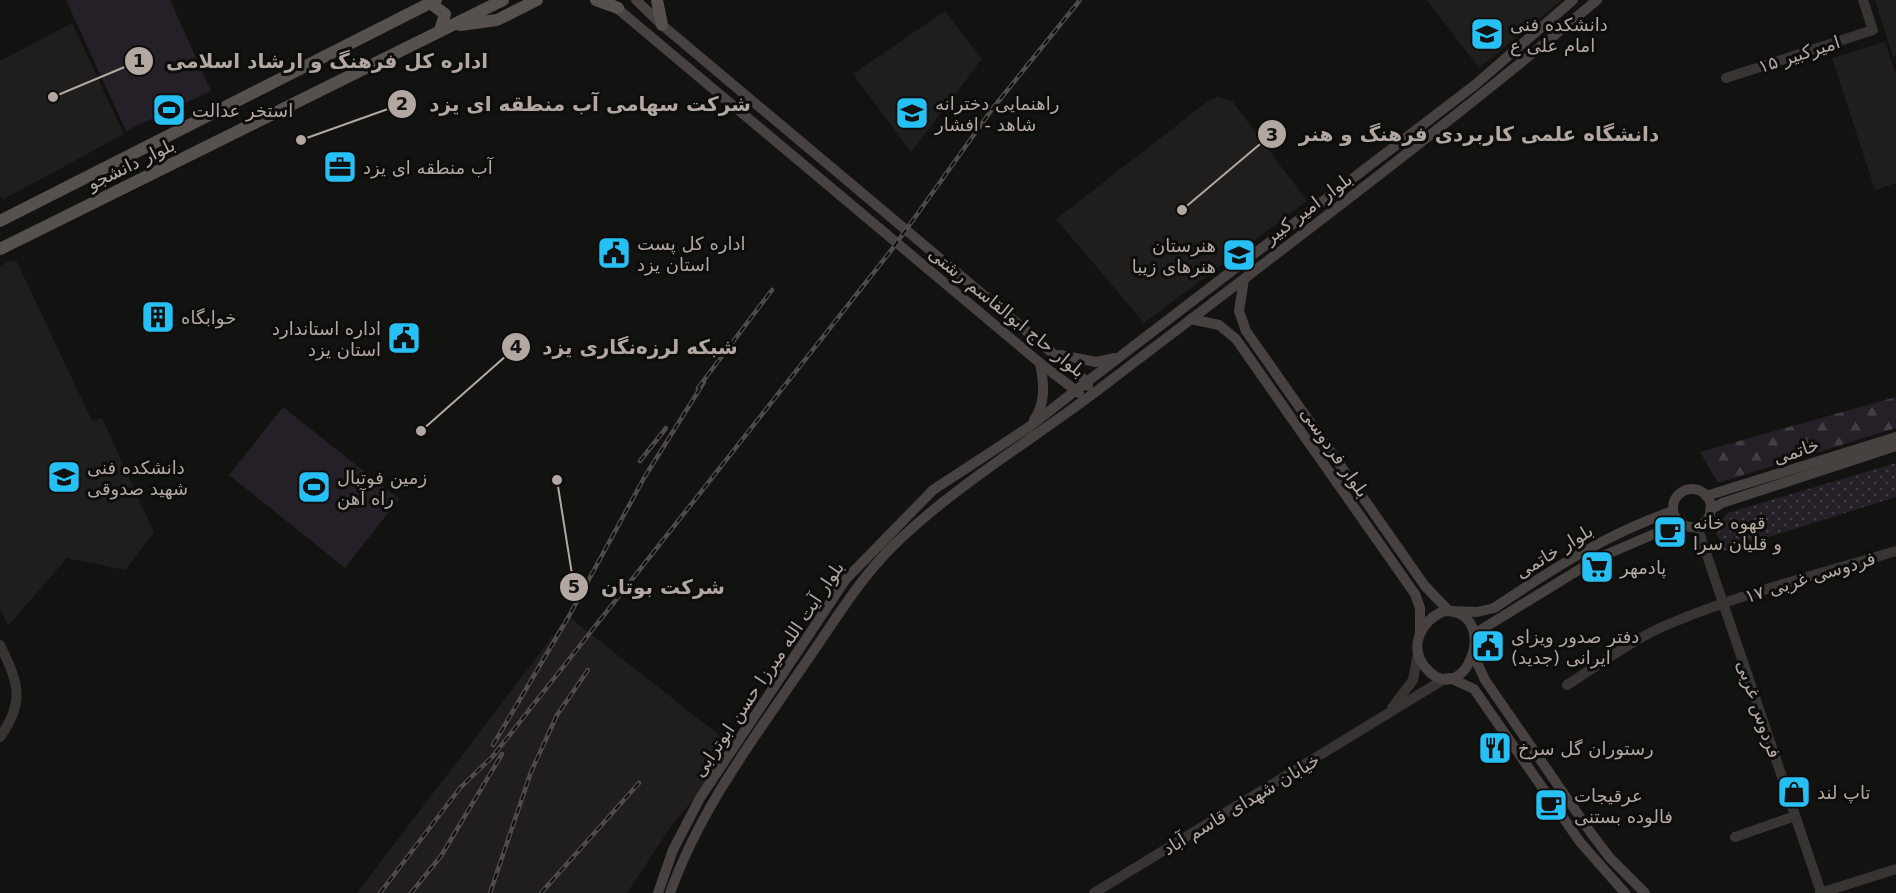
<svg xmlns="http://www.w3.org/2000/svg" width="1896" height="893" font-family="'DejaVu Sans',Vazirmatn,sans-serif">
<style>
.built{fill:#1f1e1d}
.grass{fill:url(#grass-dots)}
.forest{fill:url(#forest-firs)}
.pitch{fill:#251f27}
.lines{fill:none;stroke-linecap:round;stroke-linejoin:round}
.tertiary{stroke:#373432;stroke-width:10}
.secondary{stroke:#474240;stroke-width:10}
.primary{stroke:#57514e;stroke-width:12}
.rail-casing{stroke:#504b49;stroke-width:4.5}
.rail{stroke:#0d0d0c;stroke-width:2;stroke-dasharray:7;stroke-linecap:butt}
.labels{text-anchor:middle;dominant-baseline:central;stroke-width:6;stroke-linejoin:round;paint-order:stroke}
.poi-label{font-size:18px;fill:#b3a7a2;stroke:#0d0d0c;text-anchor:start}
.street-label{font-size:18px;fill:#b3a7a2;stroke:#0d0d0c}
.leader{fill:none;stroke:#b3a7a2;stroke-width:2}
.callout-dot{fill:#b3a7a2;stroke:#0d0d0c;stroke-width:2}
.mark-label{font-size:18px;text-anchor:middle;font-weight:bold;fill:#111}
.callout-label{font-size:20px;text-anchor:middle;font-weight:bold;fill:#b3a7a2;stroke:#0d0d0c;stroke-width:6;stroke-linejoin:round;paint-order:stroke}
</style>
<defs>
<pattern id="grass-dots" width="8" height="8" patternUnits="userSpaceOnUse" patternTransform="scale(1.5)"><rect width="8" height="8" fill="#251f27"/><path d="M2 2h.1M6 6h.1" fill="none" stroke="#423d43" stroke-width="1.8" stroke-linecap="round"/></pattern>
<pattern id="forest-firs" width="22" height="20" patternUnits="userSpaceOnUse" patternTransform="scale(1.5)"><rect width="22" height="20" fill="#251f27"/><path d="M5 1l3.5 6h-7zM16 11l3.5 6h-7z" fill="#423d43"/></pattern>
</defs>
<rect width="100%" height="100%" fill="#121211"/>
<g class="built">
<polygon points="1427,0 1562,0 1479,68"/>
<polygon points="1875,0 1896,0 1896,56 1893,57"/>
<polygon points="945,11 982,59 911,152 853,74"/>
<polygon points="72,23 124,134 2,200 0,195 0,61"/>
<polygon points="1885,42 1896,75 1896,183 1875,190 1832,58"/>
<polygon points="1217,97 1232,101 1307,201 1144,323 1056,219 1208,101"/>
<polygon points="10,261 17,262 92,421 102,418 154,533 125,570 67,558 8,626 0,608 0,266"/>
<polygon points="568,616 724,739 731,754 672,825 627,893 357,893"/>
</g>
<polygon class="grass" points="1896,463 1896,497 1724,551 1715,530 1727,513"/>
<polygon class="forest" points="1896,397 1896,428 1718,483 1700,452"/>
<g class="pitch">
<polygon points="66,0 170,0 211,91 126,131"/>
<polygon points="283,407 399,499 345,568 229,475"/>
</g>
<g class="lines">
<g class="tertiary">
<polyline points="1726,78 1873,30 1863,0"/>
<polyline points="1697,526 1821,892"/>
<path d="M0,645C18,682 26,701 0,737"/>
<path d="M1567,685C1600,664 1633,639 1669,624C1742,593 1820,574 1896,551"/>
<polyline points="1392,708 1413,680 1418,653"/>
<polyline points="1735,837 1795,816"/>
<polyline points="1094,893 1446,678"/>
<polyline points="1820,893 1896,869"/>
</g>
<g class="secondary">
<polyline points="636,0 662,25 1087,382 1088,386"/>
<polyline points="612,4 1040,363 1079,393"/>
<polyline points="1244,279 1239,311 1246,331 1425,586 1449,611"/>
<polyline points="1191,319 1219,325 1236,339 1415,594 1420,608 1420,632"/>
<polyline points="1060,355 1096,362 1115,358"/>
<path d="M1034,420C1046,403 1044,383 1040,363"/>
<circle cx="1692" cy="508" r="19"/>
<polyline points="1706,496 1896,437"/>
<polyline points="1710,510 1722,503 1896,446"/>
<path d="M1444,611C1504,610 1464,715 1425,667C1408,646 1422,620 1444,611Z"/>
<path d="M1451,611L1477,612L1494,608C1551,570 1608,533 1673,511"/>
<polyline points="1474,634 1598,558 1680,523"/>
<polyline points="1474,656 1485,680 1591,833 1610,858 1645,893"/>
<polyline points="1450,678 1474,689 1580,842 1625,893"/>
<polyline points="658,893 673,850 700,798 846,579 933,490 1029,427 1075,391 1476,84 1573,0"/>
<path d="M670,893C701,807 755,737 806,662C834,622 861,576 897,542C960,482 1037,437 1106,384C1271,258 1438,133 1597,0"/>
</g>
<g class="primary">
<polyline points="596,0 618,8"/>
<polyline points="657,0 662,25"/>
<polyline points="430,3 445,14 440,31"/>
<polyline points="460,25 497,20 537,0"/>
<polyline points="0,221 436,0"/>
<polyline points="0,249 503,0"/>
</g>
<defs>
<g id="rail">
<polyline points="698,388 772,290"/>
<polyline points="640,461 666,428"/>
<polyline points="493,745 569,616 644,478 704,382"/>
<polyline points="380,893 460,788 493,756 893,248 993,108 1080,0"/>
<polyline points="411,893 441,856 502,754"/>
<polyline points="490,893 531,772 557,715 588,670"/>
<polyline points="541,893 639,783"/>
</g>
</defs>
<use href="#rail" class="rail-casing"/>
<use href="#rail" class="rail"/>
</g>
<defs>
<symbol id="university-square" viewBox="-11 -11 22 22"><rect x="-9" y="-9" width="18" height="18" rx="4" fill="#26c0f5" stroke="#0d0d0c"/><path d="M0-5L7-2L0 1L-7-2ZM-4 1L0 2.5L4 1V4Q0 6-4 4Z" fill="#111"/></symbol>
<symbol id="stadium-square" viewBox="-11 -11 22 22"><rect x="-9" y="-9" width="18" height="18" rx="4" fill="#26c0f5" stroke="#0d0d0c"/><path d="M0-5a6.5 5 0 1 0 0 10a6.5 5 0 1 0 0-10ZM-3.5-1.8h7v3.6h-7Z" fill="#111"/></symbol>
<symbol id="school-square" viewBox="-11 -11 22 22"><rect x="-9" y="-9" width="18" height="18" rx="4" fill="#26c0f5" stroke="#0d0d0c"/><path d="M0-5L7-2L0 1L-7-2ZM-4 1L0 2.5L4 1V4Q0 6-4 4Z" fill="#111"/></symbol>
<symbol id="office-square" viewBox="-11 -11 22 22"><rect x="-9" y="-9" width="18" height="18" rx="4" fill="#26c0f5" stroke="#0d0d0c"/><path d="M-6-3h4V-5.5h4V-3h4V5H-6ZM-1-4.5V-3h2v-1.5ZM-6 0V1H6V0Z" fill="#111"/></symbol>
<symbol id="civic-square" viewBox="-11 -11 22 22"><rect x="-9" y="-9" width="18" height="18" rx="4" fill="#26c0f5" stroke="#0d0d0c"/><path d="M-.6-6.5H3V-4.5H.6V-3L4-1V1h2V6H-6V1h2V-1L-.6-3ZM-1.2 2.5V6h2.4V2.5Z" fill="#111"/></symbol>
<symbol id="building-square" viewBox="-11 -11 22 22"><rect x="-9" y="-9" width="18" height="18" rx="4" fill="#26c0f5" stroke="#0d0d0c"/><path d="M-4-6H4V6H1V3H-1V6H-4ZM-2.5-4.3h1.7v1.8h-1.7ZM.8-4.3h1.7v1.8H.8ZM-2.5-1h1.7V.8h-1.7ZM.8-1h1.7V.8H.8Z" fill="#111"/></symbol>
<symbol id="cafe-square" viewBox="-11 -11 22 22"><rect x="-9" y="-9" width="18" height="18" rx="4" fill="#26c0f5" stroke="#0d0d0c"/><path d="M-5.5-4.5H6V0H3Q3 3.5 0 3.5H-2.5Q-5.5 3.5-5.5 0ZM3-3.2v2h1.7v-2ZM-6 4.5H4V6H-6Z" fill="#111"/></symbol>
<symbol id="supermarket-square" viewBox="-11 -11 22 22"><rect x="-9" y="-9" width="18" height="18" rx="4" fill="#26c0f5" stroke="#0d0d0c"/><path d="M-6-5.5h2.5l.6 2H6L4.5 2H-2.5L-4.4-4H-6ZM-1.5 3.2a1.3 1.3 0 1 0 .1 0ZM3 3.2a1.3 1.3 0 1 0 .1 0Z" fill="#111"/></symbol>
<symbol id="restaurant-square" viewBox="-11 -11 22 22"><rect x="-9" y="-9" width="18" height="18" rx="4" fill="#26c0f5" stroke="#0d0d0c"/><path d="M-5-6h1v4h1v-4h1v4h1v-4h1v5L-1.5 .5V6h-2V.5L-5-1ZM5-6V6H3V1.5H1.5Q1.5-4 5-6Z" fill="#111"/></symbol>
<symbol id="shop-square" viewBox="-11 -11 22 22"><rect x="-9" y="-9" width="18" height="18" rx="4" fill="#26c0f5" stroke="#0d0d0c"/><path d="M-5-2.5h2.3a2.7 3.5 0 0 1 5.4 0H5L5.5 6h-11ZM-1.5-2.5h3a1.5 2.3 0 0 0-3 0Z" fill="#111"/></symbol>
</defs>
<g fill-rule="evenodd">
<use href="#university-square" x="1468" y="15" width="38" height="38"/>
<use href="#stadium-square" x="150" y="91" width="38" height="38"/>
<use href="#school-square" x="893" y="94" width="38" height="38"/>
<use href="#office-square" x="321" y="148" width="38" height="38"/>
<use href="#civic-square" x="595" y="234" width="38" height="38"/>
<use href="#school-square" x="1220" y="236" width="38" height="38"/>
<use href="#building-square" x="139" y="298" width="38" height="38"/>
<use href="#civic-square" x="385" y="319" width="38" height="38"/>
<use href="#university-square" x="45" y="458" width="38" height="38"/>
<use href="#stadium-square" x="295" y="468" width="38" height="38"/>
<use href="#cafe-square" x="1651" y="513" width="38" height="38"/>
<use href="#supermarket-square" x="1578" y="548" width="38" height="38"/>
<use href="#civic-square" x="1469" y="627" width="38" height="38"/>
<use href="#restaurant-square" x="1476" y="729" width="38" height="38"/>
<use href="#shop-square" x="1775" y="773" width="38" height="38"/>
<use href="#cafe-square" x="1532" y="786" width="38" height="38"/>
</g>
<g class="labels">
<g class="poi-label">
<text x="1510" y="24">دانشکده فنی<tspan x="1510" dy="21">امام علی ع</tspan></text>
<text x="935" y="103">راهنمایی دخترانه<tspan x="935" dy="21">شاهد - افشار</tspan></text>
<text x="192" y="110">استخر عدالت</text>
<text x="363" y="167">آب منطقه ای یزد</text>
<text x="637" y="243">اداره کل پست<tspan x="637" dy="21">استان یزد</tspan></text>
<text x="1216" y="245" text-anchor="end">هنرستان<tspan x="1216" dy="21">هنرهای زیبا</tspan></text>
<text x="181" y="317">خوابگاه</text>
<text x="381" y="328" text-anchor="end">اداره استاندارد<tspan x="381" dy="21">استان یزد</tspan></text>
<text x="87" y="467">دانشکده فنی<tspan x="87" dy="21">شهید صدوقی</tspan></text>
<text x="337" y="477">زمین فوتبال<tspan x="337" dy="21">راه آهن</tspan></text>
<text x="1693" y="522">قهوه خانه<tspan x="1693" dy="21">و قلیان سرا</tspan></text>
<text x="1620" y="567">پادمهر</text>
<text x="1511" y="636">دفتر صدور ویزای<tspan x="1511" dy="21">ایرانی (جدید)</tspan></text>
<text x="1518" y="748">رستوران گل سرخ</text>
<text x="1817" y="792">تاپ لند</text>
<text x="1574" y="795">عرقیجات<tspan x="1574" dy="21">فالوده بستنی</tspan></text>
</g>
<g class="street-label">
<text transform="translate(1799 54) rotate(-18)">امیرکبیر ۱۵</text>
<text transform="translate(131 164) rotate(-26)">بلوار دانشجو</text>
<text transform="translate(1308 208) rotate(-37)">بلوار امیر کبیر</text>
<text transform="translate(1007 312) rotate(39)">بلوار حاج ابوالقاسم رشتی</text>
<text transform="translate(1796 451) rotate(-18)">خاتمی</text>
<text transform="translate(1335 452) rotate(55)">بلوار فردوسی</text>
<text transform="translate(1554 551) rotate(-31)">بلوار خاتمی</text>
<text transform="translate(1810 577) rotate(-17)">فردوسی غربی ۱۷</text>
<text transform="translate(768 669) rotate(-56)">بلوار آیت الله میرزا حسن ابوترابی</text>
<text transform="translate(1759 709) rotate(71)">فردوس غربی</text>
<text transform="translate(1241 804) rotate(-31)">خیابان شهدای قاسم آباد</text>
</g>
</g>
<path class="leader" d="M53 97L139 61M301 140L402 104M1182 210L1272 134M421 431L516 347M557 480L574 587"/>
<g class="callout-dot">
<circle cx="53" cy="97" r="6"/>
<circle cx="301" cy="140" r="6"/>
<circle cx="1182" cy="210" r="6"/>
<circle cx="421" cy="431" r="6"/>
<circle cx="557" cy="480" r="6"/>
<circle cx="139" cy="61" r="15"/>
<circle cx="402" cy="104" r="15"/>
<circle cx="1272" cy="134" r="15"/>
<circle cx="516" cy="347" r="15"/>
<circle cx="574" cy="587" r="15"/>
</g>
<g class="mark-label">
<text x="139" y="67">1</text>
<text x="402" y="110">2</text>
<text x="1272" y="141">3</text>
<text x="516" y="353">4</text>
<text x="574" y="593">5</text>
</g>
<g class="callout-label">
<text x="327" y="68">اداره کل فرهنگ و ارشاد اسلامی</text>
<text x="590" y="111">شرکت سهامی آب منطقه ای یزد</text>
<text x="1479" y="141">دانشگاه علمی کاربردی فرهنگ و هنر</text>
<text x="640" y="354">شبکه لرزه‌نگاری یزد</text>
<text x="663" y="594">شرکت بوتان</text>
</g>
</svg>
